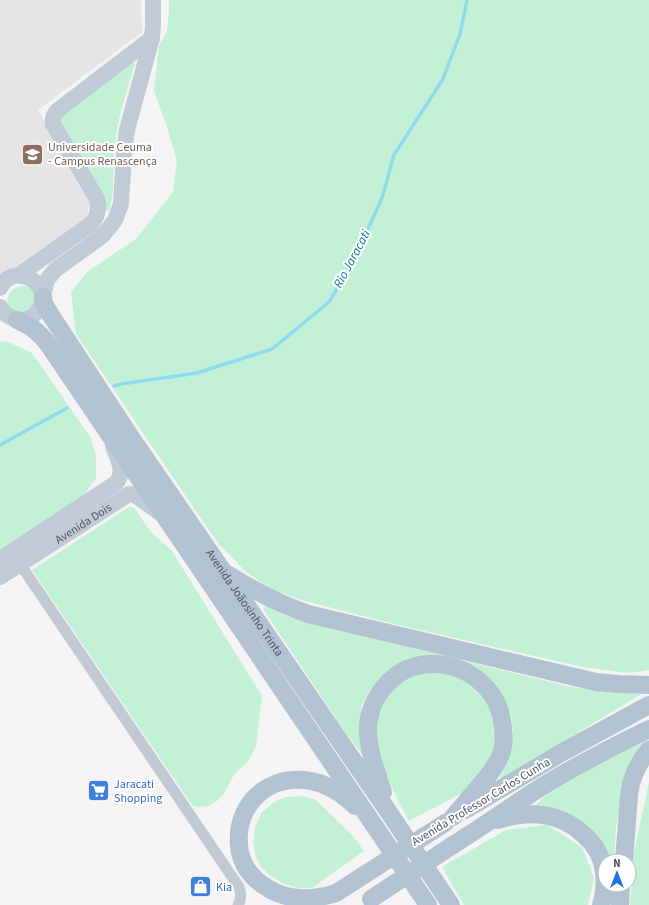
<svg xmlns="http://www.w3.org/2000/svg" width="649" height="905" font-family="'Source Sans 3',sans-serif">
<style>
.education{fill:#e6e4e5}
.green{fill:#c3f1d5}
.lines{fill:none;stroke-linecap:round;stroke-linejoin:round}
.stream{stroke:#90daee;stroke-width:3.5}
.street{stroke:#c1cad2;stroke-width:11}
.secondary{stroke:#c1cbd6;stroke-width:16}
.primary{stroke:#b3c2d1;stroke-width:18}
.primary-bridge{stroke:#b3c2d1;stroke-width:18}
.labels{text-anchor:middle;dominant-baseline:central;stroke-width:4;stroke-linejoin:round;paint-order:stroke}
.education-label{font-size:12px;fill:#785e54;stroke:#fff;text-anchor:start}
.street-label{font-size:12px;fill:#4a5661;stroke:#fff}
.shop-label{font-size:12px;fill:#366cbe;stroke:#fff;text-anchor:start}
.water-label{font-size:13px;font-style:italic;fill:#0c7c9b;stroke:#fff}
</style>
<rect width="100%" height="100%" fill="#f5f3f3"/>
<polygon class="education" points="0,0 141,0 142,32 38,110 90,199 87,218 0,278"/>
<g class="green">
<polygon points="169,0 649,0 649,670 629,673 583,667 394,624 305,601 270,589 244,570 219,544 200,517 76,334 71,292 87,272 136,239 173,192 177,161 166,124 154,91 159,46 167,31 169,12"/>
<path d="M133,62L135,64C127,90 118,116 115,143C112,165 116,189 109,211H104L60,123L61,114Z"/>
<path d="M23,286L31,288L37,299L27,315L9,309C5,297 10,287 23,286Z"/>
<polygon points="0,341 8,342 32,353 91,438 96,456 96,478 84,495 0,549"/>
<polygon points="129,507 132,507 135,509 150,531 172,551 262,696 256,746 248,762 238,770 232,778 225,792 217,801 208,806 197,807 192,805 32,570"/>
<polygon points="266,606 280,613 298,620 567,686 599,691 641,694 499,781 501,775 508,762 513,731 511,714 503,698 456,663 380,680 369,691 362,705 359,733 362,754 349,738 263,609"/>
<polygon points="428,672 444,673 459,678 471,686 482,697 490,709 495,725 495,739 491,755 482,771 464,792 409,821 399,803 382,765 374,721 379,705 401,681 417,674"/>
<polygon points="649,736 649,741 643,747 625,777 616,828 614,861 607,861 533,807 560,784"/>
<polygon points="649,782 649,905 630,905 634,852"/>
<polygon points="300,796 315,799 353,836 364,851 312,888 299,888 284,884 271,876 261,867 256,857 253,842 255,827 262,812 273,803 285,797"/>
<polygon points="547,825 582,847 594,878 588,905 464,905 442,867 506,830"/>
</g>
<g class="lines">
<g class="stream">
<polyline points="114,386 121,384 197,373 272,349 329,302 355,258 382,198 394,155 443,79 460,34 467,0"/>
<polyline points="0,445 67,408"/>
</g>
<path class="street" d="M20,564L239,887C241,893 242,899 238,905"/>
<g class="secondary">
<path d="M19,275L91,224C98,217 99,208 97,199L53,124C52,118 54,114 58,110L152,38"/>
<path d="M0,288C15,258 59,288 36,313C32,318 26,320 20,320C11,319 4,314 0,307"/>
<polyline points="43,296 47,280 55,270 102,236 109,228 115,220 121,204 124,152 127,130 152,38 153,26 153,0"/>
<path d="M0,559L116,483C126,472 117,458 113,446"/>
<path id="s1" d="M0,577L129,494L135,495L160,513"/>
</g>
<g class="primary">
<path id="s2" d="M43,297L44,304L52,317L128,433L390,814L451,905"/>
<path d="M17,320C31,326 39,332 48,344L428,905"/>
<path d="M229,575C254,591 280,604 308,614L596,682L618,684L649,685"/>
<path d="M383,792C377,773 369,754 368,733C367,716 374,698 385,686C394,676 407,667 421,665C425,664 429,664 433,664C469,664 500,691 503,727C504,736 504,746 501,754C496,768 486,778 477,789C469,798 461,808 453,817"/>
<polyline points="465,810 561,753 649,705"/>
<path d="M498,820C529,810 560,812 584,835C596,845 602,857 604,872C605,883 605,894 601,905"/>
<path d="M453,845C487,824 518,801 551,781C583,762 616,745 649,729"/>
<polyline points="624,861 629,796 631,783 636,770 642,759 649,750"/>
<path d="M336,893C313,900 287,901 266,887C251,878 240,863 239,845C235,798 278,768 322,784C335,789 345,796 355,806"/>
<polyline points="620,905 621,885"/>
</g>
<g class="primary-bridge">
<polyline points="336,893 445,823"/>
<polyline points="371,899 453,845"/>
</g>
</g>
<defs>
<symbol id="university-square" viewBox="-11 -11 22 22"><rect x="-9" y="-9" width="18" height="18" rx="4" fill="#8d6e63" stroke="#fff"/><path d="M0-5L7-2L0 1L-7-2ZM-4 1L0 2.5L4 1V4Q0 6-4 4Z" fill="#fff"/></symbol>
<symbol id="supermarket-square" viewBox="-11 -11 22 22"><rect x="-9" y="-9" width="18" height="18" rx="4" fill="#3f7fe0" stroke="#fff"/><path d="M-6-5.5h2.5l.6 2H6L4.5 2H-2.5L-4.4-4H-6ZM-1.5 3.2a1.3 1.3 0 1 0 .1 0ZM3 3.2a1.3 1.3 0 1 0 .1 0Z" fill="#fff"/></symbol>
<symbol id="shop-square" viewBox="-11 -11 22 22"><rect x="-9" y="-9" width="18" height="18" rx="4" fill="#3f7fe0" stroke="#fff"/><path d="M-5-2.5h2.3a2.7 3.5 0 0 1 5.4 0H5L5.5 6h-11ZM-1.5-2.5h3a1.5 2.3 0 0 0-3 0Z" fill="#fff"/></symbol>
</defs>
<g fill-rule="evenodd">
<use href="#university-square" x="20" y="142" width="25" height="25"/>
<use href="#supermarket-square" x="86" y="778" width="25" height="25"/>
<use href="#shop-square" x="188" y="874" width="25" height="25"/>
</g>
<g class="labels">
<g class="education-label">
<text x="48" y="147">Universidade Ceuma<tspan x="48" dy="14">- Campus Renascença</tspan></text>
</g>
<g class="street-label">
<text stroke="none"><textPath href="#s1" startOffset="99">Avenida Dois</textPath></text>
<text stroke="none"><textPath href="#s2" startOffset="367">Avenida Joãosinho Trinta</textPath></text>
<text transform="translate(481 802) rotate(-31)">Avenida Professor Carlos Cunha</text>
</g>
<g class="shop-label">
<text x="114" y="784">Jaracati<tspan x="114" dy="14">Shopping</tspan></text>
<text x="216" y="887">Kia</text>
</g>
<g class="water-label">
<text transform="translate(352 259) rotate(-62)">Rio Jaracati</text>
</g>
</g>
<g transform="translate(617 873)"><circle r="19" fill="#ffffff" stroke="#b7bbc0"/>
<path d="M0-3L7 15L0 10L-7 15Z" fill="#1a73e8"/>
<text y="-6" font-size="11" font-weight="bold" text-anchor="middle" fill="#4a5661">N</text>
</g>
</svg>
